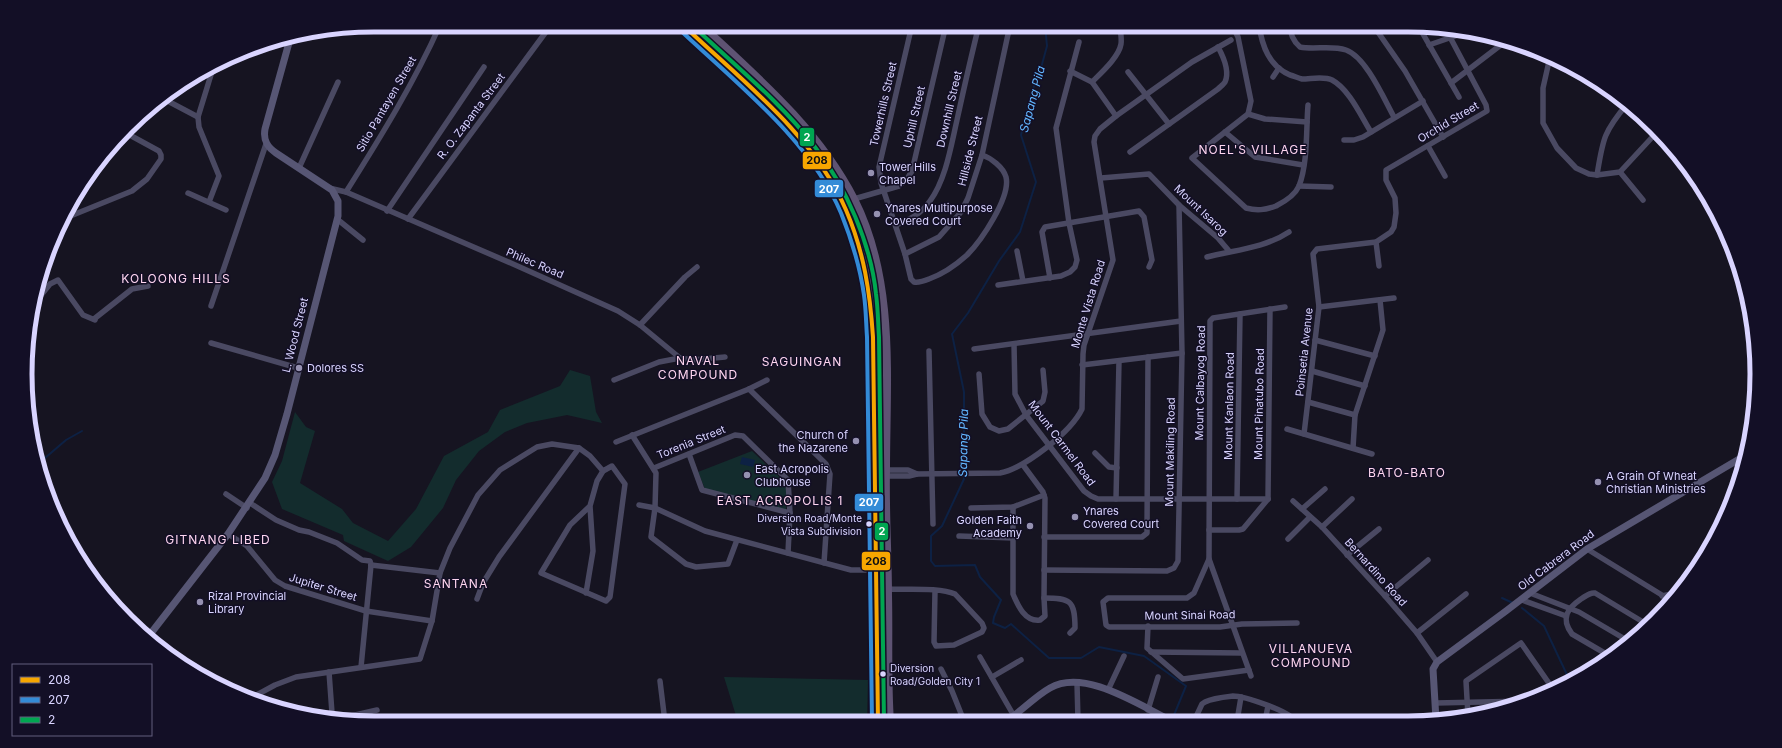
<svg xmlns="http://www.w3.org/2000/svg" width="1782" height="748" font-family="Inter,sans-serif">
<style>
.green{fill:#132c2d}
.water{fill:#0d2144}
.lines{fill:none;stroke-linecap:round;stroke-linejoin:round}
.stream{stroke:#0d2144;stroke-width:2}
.street{stroke:#4a4962;stroke-width:5.5}
.secondary{stroke:#575674;stroke-width:7}
.primary{stroke:#5e5373;stroke-width:8}
.bus-1-casing{stroke:#130f26;stroke-width:7}
.bus-2-casing{stroke:#130f26;stroke-width:7}
.bus-3-casing{stroke:#130f26;stroke-width:7}
.bus-1{stroke:#f7a600;stroke-width:4}
.bus-2{stroke:#338bd7;stroke-width:4}
.bus-3{stroke:#00a651;stroke-width:4}
.poi-dot{fill:#9591b1;stroke:#130f26;stroke-width:1.5}
.bus-dot{fill:#d9d4ff;stroke:#130f26;stroke-width:1.5}
.labels{text-anchor:middle;dominant-baseline:central;stroke-width:3;stroke-linejoin:round;paint-order:stroke}
.bus-label{font-size:10px;fill:#d9d4ff;stroke:#130f26;text-anchor:end}
.street-label{font-size:11px;fill:#d9d4ff;stroke:#130f26}
.poi-label{font-size:11px;fill:#d9d4ff;stroke:#130f26;text-anchor:start}
.water-label{font-size:12px;font-style:italic;fill:#62b6ff;stroke:#130f26}
.neighbourhood-label{font-size:12px;letter-spacing:1px;fill:#ffd6f0;stroke:#130f26}
.rim{fill:none;stroke:#d9d4ff;stroke-width:5}
.line-badge{stroke:#130f26;stroke-width:1.5}
.badge-label{font-size:11px;text-anchor:middle;font-weight:bold;fill:#fff}
.pale-badge-label{font-size:11px;text-anchor:middle;font-weight:bold;fill:#111}
</style>
<rect width="100%" height="100%" fill="#161421"/>
<g class="green">
<polygon points="570,370 590,376 596,412 602,423 567,415 527,423 505,432 479,451 456,480 443,508 411,547 388,561 344,541 343,535 282,509 272,482 282,461 295,412 306,427 315,431 300,483 342,509 353,523 388,541 416,509 444,456 488,432 500,410 560,386"/>
<polygon points="752,451 787,484 786,510 705,489 698,472"/>
<polygon points="724,677 868,680 867,722 738,722"/>
</g>
<polygon class="water" points="742,457 755,460 753,467 740,464"/>
<g class="lines">
<g class="stream">
<polyline points="1045,25 1047,46 1041,68 1031,94 1021,135 1036,182 1020,232 999,261 968,313 952,334 964,392 964,479 942,526 931,536 931,561 935,566 975,565 980,577 1001,600 994,617 993,623 1005,628 1011,624 1049,658 1081,658 1099,647 1144,656 1186,686 1174,715"/>
<polyline points="38,464 66,440 82,431"/>
<polyline points="1502,598 1513,603"/>
<polyline points="1522,608 1544,626 1569,679"/>
</g>
<g class="street">
<path d="M912,25L879,167L881,183L905,254L911,279L914,282C919,283 924,281 929,279C943,274 956,265 967,255C981,241 1011,197 1006,177C1003,167 991,158 982,155"/>
<path d="M1232,25L1238,37L1251,101L1248,114L1192,158L1246,208C1257,211 1265,210 1276,206C1284,202 1295,195 1299,186C1308,163 1306,129 1308,105"/>
<path d="M1259,25C1262,46 1269,66 1290,75C1294,76 1298,78 1302,79C1311,79 1324,76 1332,80C1349,89 1361,116 1371,132"/>
<path d="M1290,25C1290,34 1293,41 1300,47C1314,50 1331,45 1346,50C1366,57 1384,99 1394,117"/>
<polyline points="1373,25 1405,71 1443,137"/>
<polyline points="1419,27 1459,97"/>
<polyline points="1429,45 1461,34"/>
<polyline points="1550,57 1543,88 1543,123 1557,148 1576,168 1589,174 1597,175 1620,172 1657,132"/>
<polyline points="1070,71 1092,82 1116,116"/>
<polyline points="1128,72 1169,124"/>
<polyline points="1273,77 1279,68"/>
<path d="M1092,82C1101,73 1119,57 1121,44C1122,38 1120,31 1120,25"/>
<polyline points="1451,83 1506,41"/>
<polyline points="162,98 198,117"/>
<polyline points="1248,114 1265,119 1307,122"/>
<polyline points="1225,132 1255,157 1303,165"/>
<polyline points="1344,140 1354,140 1363,137 1423,101"/>
<polyline points="1428,146 1445,176"/>
<path d="M1130,152L1218,89C1220,87 1224,84 1225,82C1230,71 1223,56 1218,47"/>
<polyline points="299,168 338,82"/>
<polyline points="1620,172 1643,200"/>
<path d="M1597,175C1603,139 1603,133 1627,104"/>
<polyline points="1101,178 1149,174 1179,205 1218,238 1229,251"/>
<polyline points="1299,186 1331,187"/>
<polyline points="329,188 346,192 513,264 618,311 640,325 680,358 692,360 725,357"/>
<path d="M346,192C380,138 414,83 440,25"/>
<polyline points="188,193 226,210"/>
<polyline points="854,199 899,186 907,179 912,171 946,25"/>
<polyline points="209,202 219,176 199,127 198,117 214,65"/>
<polyline points="387,211 484,67"/>
<polyline points="63,219 132,191 147,179 161,159 161,155 159,151 126,133"/>
<polyline points="337,219 363,240"/>
<polyline points="408,219 551,25"/>
<path d="M896,225C910,220 922,213 930,201C946,179 951,146 957,120C964,88 971,57 979,25"/>
<polyline points="1376,242 1379,266"/>
<polyline points="1017,251 1023,281"/>
<polyline points="905,254 939,237 961,212 968,198 982,155 1010,25"/>
<path d="M1207,257C1234,250 1265,248 1289,232"/>
<polyline points="1050,278 1042,232 1045,227 1139,211 1144,217 1152,260 1149,267"/>
<polyline points="998,285 1061,276 1070,272 1075,267 1077,260 1069,223 1056,128 1079,42"/>
<polyline points="34,304 50,284 58,280 83,315 95,320"/>
<polyline points="211,306 266,144"/>
<polyline points="1319,307 1394,298"/>
<polyline points="94,319 132,289 148,286"/>
<polyline points="640,325 685,277 697,267"/>
<polyline points="28,327 29,346"/>
<polyline points="1315,340 1375,356"/>
<polyline points="211,343 298,368"/>
<polyline points="1014,344 1015,394 1026,415 1084,491 1091,496 1098,499 1268,499"/>
<polyline points="974,349 1181,321"/>
<polyline points="929,351 933,524"/>
<polyline points="1082,365 1182,353"/>
<polyline points="1312,371 1365,386"/>
<polyline points="979,374 982,414 990,427 999,431 1008,429 1043,401 1045,392 1043,370"/>
<polyline points="614,380 659,362 680,358"/>
<polyline points="749,389 826,464 830,474 824,563"/>
<polyline points="1308,402 1355,415"/>
<polyline points="1287,429 1372,454"/>
<polyline points="1304,434 1319,307 1313,254 1317,249 1376,242 1391,232 1394,227 1396,213 1395,198 1386,180 1386,170 1487,111 1486,105 1451,39 1451,32"/>
<polyline points="632,435 656,473 655,508 651,537 686,564 696,567 728,564 737,540"/>
<polyline points="616,442 749,389 767,380"/>
<polyline points="1353,448 1355,415 1383,330 1380,300"/>
<polyline points="1095,453 1109,467 1117,468"/>
<polyline points="689,454 702,490 790,513"/>
<polyline points="654,468 735,435 743,436 788,480 790,513 788,553"/>
<polyline points="886,470 908,470 917,474"/>
<path d="M886,476H909L917,474L1000,473C1025,468 1071,432 1082,409L1083,354L1084,345L1113,260L1094,142L1095,136L1100,129L1116,116L1192,62L1231,40"/>
<polyline points="226,494 247,508"/>
<polyline points="1116,499 1119,361"/>
<polyline points="1237,499 1240,314"/>
<polyline points="1268,499 1270,309"/>
<polyline points="1293,501 1322,527 1385,596 1417,633 1437,662"/>
<polyline points="250,503 276,520 299,530 309,532 337,543 362,560 370,561 371,565"/>
<polyline points="639,505 655,508 705,531 851,570 875,570"/>
<path d="M1013,507V594C1018,606 1025,622 1040,620L1045,616L1044,598L1045,498L1043,492L1023,465"/>
<polyline points="971,508 1013,507 1044,495"/>
<polyline points="1302,509 1325,489"/>
<polyline points="1322,527 1352,499"/>
<polyline points="1209,530 1239,530 1243,529 1268,499"/>
<polyline points="228,534 247,546 275,580 285,586 366,611 432,621"/>
<polyline points="959,536 1013,538"/>
<polyline points="1044,537 1142,537 1147,533 1148,357"/>
<polyline points="1288,539 1310,517"/>
<polyline points="1587,549 1670,600"/>
<polyline points="1347,555 1379,529"/>
<polyline points="1209,559 1194,593 1187,598 1108,598 1103,602 1106,625 1109,627 1220,627 1242,624 1297,623"/>
<polyline points="371,565 440,573"/>
<polyline points="1044,570 1167,571 1174,568 1178,561 1182,353 1179,205"/>
<path d="M888,589C906,590 940,587 955,594L982,623L984,628L982,632L954,645L936,646L934,642L935,591"/>
<polyline points="586,593 593,551 590,506 597,481 603,471 612,466 625,484 610,597 606,601 541,573 570,525 590,506"/>
<polyline points="1530,593 1579,612 1630,642"/>
<polyline points="1385,596 1428,560"/>
<polyline points="1662,596 1676,593"/>
<path d="M1044,598C1070,598 1075,600 1075,628L1070,633"/>
<polyline points="477,599 483,583 499,557 579,448"/>
<polyline points="1522,600 1566,616"/>
<polyline points="1148,626 1147,648 1183,679 1249,670"/>
<polyline points="1417,633 1466,594"/>
<polyline points="1151,652 1242,653"/>
<path d="M1608,655L1572,634C1560,618 1568,608 1581,599C1586,596 1590,592 1595,593L1648,625"/>
<polyline points="980,657 1014,716"/>
<polyline points="361,667 371,565"/>
<polyline points="941,669 952,691 964,721"/>
<polyline points="329,672 332,713 334,716"/>
<polyline points="1251,676 1209,559 1210,321 1213,318 1285,307"/>
<polyline points="992,677 1021,660"/>
<polyline points="660,681 665,722"/>
<polyline points="1077,683 1078,721"/>
<polyline points="234,690 238,690 240,693"/>
<polyline points="1108,690 1124,656"/>
<polyline points="251,698 275,685 296,677 420,659 432,621 440,573 450,548 478,495 500,470 537,447 552,444 579,448 590,456 603,471"/>
<polyline points="1436,703 1526,701"/>
<polyline points="1148,710 1158,677"/>
<polyline points="1468,716 1466,681 1521,643 1553,689"/>
<polyline points="342,718 377,710"/>
<path d="M1194,721L1202,704L1205,702C1213,698 1224,697 1233,696C1244,696 1289,711 1294,720"/>
<polyline points="1237,721 1241,697"/>
<polyline points="1265,721 1268,706"/>
<polyline points="596,722 597,717"/>
</g>
<g class="secondary">
<path d="M148,637L228,534L265,478L275,455L287,414L338,216V201L332,190L276,153C267,147 263,140 265,129L290,39"/>
<polyline points="1436,720 1433,669 1437,662 1506,611 1587,549 1746,455"/>
<path d="M1006,721C1021,712 1034,697 1050,688C1085,668 1140,706 1172,721"/>
</g>
<g class="primary">
<polyline points="683,25 780,116 810,150 824,170 846,210 863,260 870,294 873,337 875,570 878,722"/>
<path d="M701,25C758,78 818,129 854,199C896,282 886,380 886,470C885,512 888,554 888,596C889,637 887,680 890,722"/>
</g>
<defs>
<path id="bus-1" d="M683,25C741,80 814,135 846,210C864,252 870,292 873,337L878,722"/>
<path id="bus-2" d="M679,29C736,83 810,140 841,213C851,238 860,267 864,295C866,309 866,323 867,337L872,722"/>
<path id="bus-3" d="M692,25C733,64 781,102 815,147C846,187 871,244 876,294C878,309 878,323 879,337L884,722"/>
</defs>
<use href="#bus-1" class="bus-1-casing"/>
<use href="#bus-2" class="bus-2-casing"/>
<use href="#bus-3" class="bus-3-casing"/>
<use href="#bus-1" class="bus-1"/>
<use href="#bus-2" class="bus-2"/>
<use href="#bus-3" class="bus-3"/>
</g>
<g class="poi-dot">
<circle cx="871" cy="173" r="4"/>
<circle cx="877" cy="214" r="4"/>
<circle cx="299" cy="368" r="4"/>
<circle cx="856" cy="441" r="4"/>
<circle cx="747" cy="475" r="4"/>
<circle cx="1598" cy="482" r="4"/>
<circle cx="1075" cy="517" r="4"/>
<circle cx="1030" cy="526" r="4"/>
<circle cx="200" cy="602" r="4"/>
</g>
<g class="bus-dot">
<circle cx="869" cy="524" r="3.5"/>
<circle cx="883" cy="674" r="3.5"/>
</g>
<g class="labels">
<g class="bus-label">
<text x="862" y="518">Diversion Road/Monte<tspan x="862" dy="13">Vista Subdivision</tspan></text>
<text x="890" y="668" text-anchor="start">Diversion<tspan x="890" dy="13">Road/Golden City 1</tspan></text>
</g>
<g class="street-label">
<text transform="translate(386 104) rotate(-60)">Sitio Pantayen Street</text>
<text transform="translate(883 104) rotate(-77)">Towerhills Street</text>
<text transform="translate(949 109) rotate(-77)">Downhill Street</text>
<text transform="translate(471 116) rotate(-53)">R. O. Zapanta Street</text>
<text transform="translate(914 117) rotate(-77)">Uphill Street</text>
<text transform="translate(1448 122) rotate(-31)">Orchid Street</text>
<text transform="translate(970 151) rotate(-76)">Hillside Street</text>
<text transform="translate(1201 210) rotate(43)">Mount Isarog</text>
<text transform="translate(535 263) rotate(23)">Philec Road</text>
<text transform="translate(1088 304) rotate(-73)">Monte Vista Road</text>
<text transform="translate(295 335) rotate(-76)">L. Wood Street</text>
<text transform="translate(1304 352) rotate(-84)">Poinsetia Avenue</text>
<text transform="translate(1200 383) rotate(-89)">Mount Calbayog Road</text>
<text transform="translate(1259 404) rotate(-89)">Mount Pinatubo Road</text>
<text transform="translate(1229 406) rotate(-89)">Mount Kanlaon Road</text>
<text transform="translate(691 442) rotate(-22)">Torenia Street</text>
<text transform="translate(1062 443) rotate(53)">Mount Carmel Road</text>
<text transform="translate(1170 452) rotate(-89)">Mount Makiling Road</text>
<text transform="translate(1556 560) rotate(-37)">Old Cabrera Road</text>
<text transform="translate(1376 572) rotate(48)">Bernardino Road</text>
<text transform="translate(323 587) rotate(17)">Jupiter Street</text>
<text transform="translate(1190 615) rotate(-1)">Mount Sinai Road</text>
</g>
<g class="poi-label">
<text x="879" y="167">Tower Hills<tspan x="879" dy="13">Chapel</tspan></text>
<text x="885" y="208">Ynares Multipurpose<tspan x="885" dy="13">Covered Court</tspan></text>
<text x="307" y="368">Dolores SS</text>
<text x="848" y="435" text-anchor="end">Church of<tspan x="848" dy="13">the Nazarene</tspan></text>
<text x="755" y="469">East Acropolis<tspan x="755" dy="13">Clubhouse</tspan></text>
<text x="1606" y="476">A Grain Of Wheat<tspan x="1606" dy="13">Christian Ministries</tspan></text>
<text x="1083" y="511">Ynares<tspan x="1083" dy="13">Covered Court</tspan></text>
<text x="1022" y="520" text-anchor="end">Golden Faith<tspan x="1022" dy="13">Academy</tspan></text>
<text x="208" y="596">Rizal Provincial<tspan x="208" dy="13">Library</tspan></text>
</g>
<g class="water-label">
<text transform="translate(1032 99) rotate(-75)">Sapang Pila</text>
<text transform="translate(963 443) rotate(-89)">Sapang Pila</text>
</g>
<g class="neighbourhood-label">
<text x="1253" y="149">NOEL'S VILLAGE</text>
<text x="176" y="278">KOLOONG HILLS</text>
<text x="698" y="360">NAVAL<tspan x="698" dy="14">COMPOUND</tspan></text>
<text x="802" y="361">SAGUINGAN</text>
<text x="1407" y="472">BATO-BATO</text>
<text x="780" y="500">EAST ACROPOLIS 1</text>
<text x="218" y="539">GITNANG LIBED</text>
<text x="456" y="583">SANTANA</text>
<text x="1311" y="648">VILLANUEVA<tspan x="1311" dy="14">COMPOUND</tspan></text>
</g>
</g>
<path d="M0 0H1782V748H0ZM374 32H1408A342 342 0 0 1 1750 374V374A342 342 0 0 1 1408 716H374A342 342 0 0 1 32 374V374A342 342 0 0 1 374 32Z" fill="#130f26" fill-rule="evenodd"/>
<path class="rim" d="M374 32H1408A342 342 0 0 1 1750 374V374A342 342 0 0 1 1408 716H374A342 342 0 0 1 32 374V374A342 342 0 0 1 374 32Z"/>
<g class="line-badge">
<rect x="799" y="127" width="16" height="20" rx="4" fill="#00a651"/>
<rect x="802" y="151" width="30" height="19" rx="4" fill="#f7a600"/>
<rect x="814" y="179" width="30" height="19" rx="4" fill="#338bd7"/>
<rect x="854" y="493" width="30" height="19" rx="4" fill="#338bd7"/>
<rect x="874" y="522" width="15" height="19" rx="4" fill="#00a651"/>
<rect x="861" y="551" width="30" height="20" rx="4" fill="#f7a600"/>
</g>
<g class="badge-label">
<text x="807" y="141">2</text>
<text x="829" y="193">207</text>
<text x="869" y="506">207</text>
<text x="882" y="535">2</text>
</g>
<g class="pale-badge-label">
<text x="817" y="164">208</text>
<text x="876" y="565">208</text>
</g>
<rect x="12" y="664" width="140" height="72" fill="#130f26" stroke="#625e7d"/>
<rect x="20" y="677" width="20" height="6" fill="#f7a600" stroke="#625e7d"/>
<text x="48" y="684" font-size="12" fill="#d9d4ff">208</text>
<rect x="20" y="697" width="20" height="6" fill="#338bd7" stroke="#625e7d"/>
<text x="48" y="704" font-size="12" fill="#d9d4ff">207</text>
<rect x="20" y="717" width="20" height="6" fill="#00a651" stroke="#625e7d"/>
<text x="48" y="724" font-size="12" fill="#d9d4ff">2</text>
</svg>
